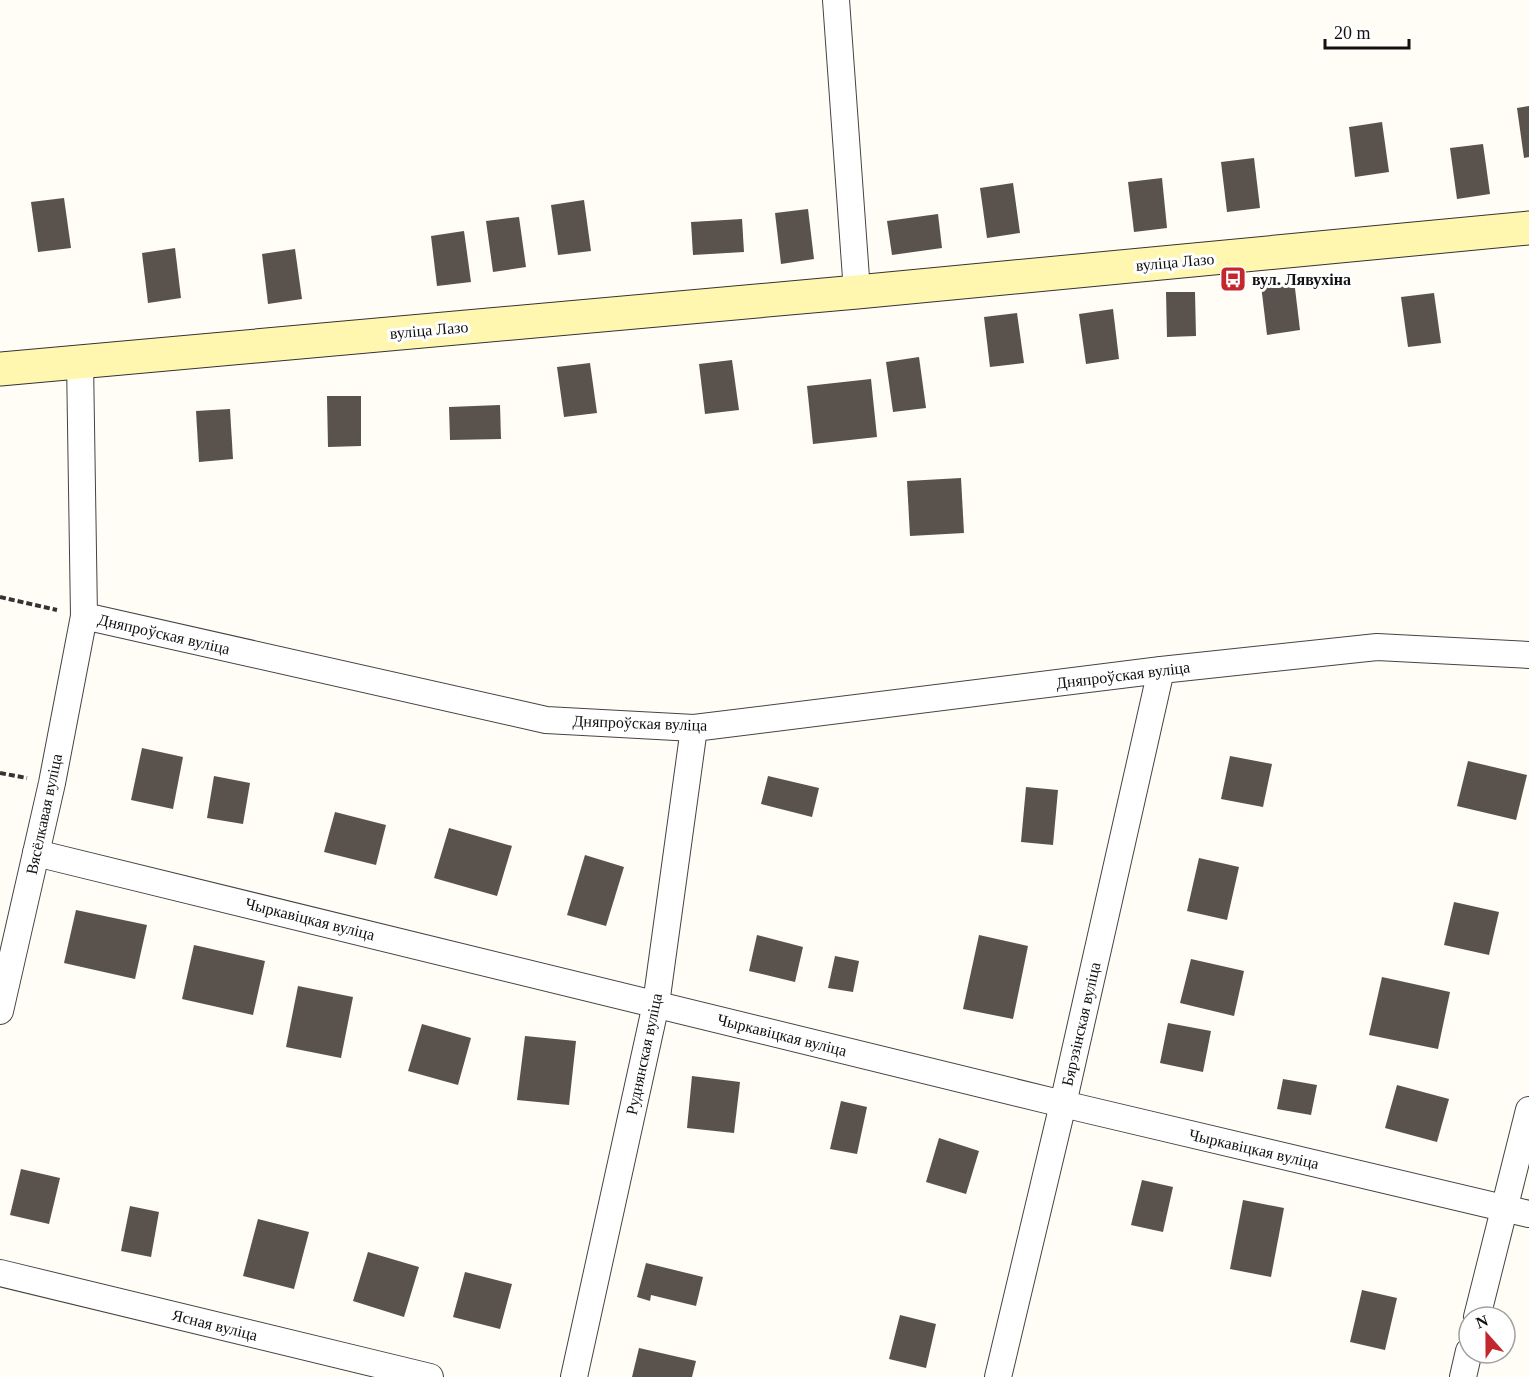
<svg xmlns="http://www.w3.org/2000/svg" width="1529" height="1377" font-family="'Times New Roman',serif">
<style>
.building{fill:#5a524d}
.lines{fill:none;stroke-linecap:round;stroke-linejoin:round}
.street-casing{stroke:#444;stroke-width:28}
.secondary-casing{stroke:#333;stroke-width:35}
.path{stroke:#333;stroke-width:4;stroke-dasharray:6 3;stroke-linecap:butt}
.street{stroke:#fff;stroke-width:26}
.secondary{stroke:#fff6b0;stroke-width:33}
.labels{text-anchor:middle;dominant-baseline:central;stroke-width:6;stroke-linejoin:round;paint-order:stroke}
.street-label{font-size:16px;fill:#111;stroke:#fff}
.poi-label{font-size:16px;font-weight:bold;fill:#111;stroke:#fff;text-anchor:start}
</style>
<rect width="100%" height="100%" fill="#fffdf5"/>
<g class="building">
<polygon points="1529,106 1529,157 1524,158 1517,108"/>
<polygon points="1382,122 1389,172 1355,177 1349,127"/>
<polygon points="1483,144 1490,194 1457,199 1450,148"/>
<polygon points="1254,158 1260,208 1227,212 1221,162"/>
<polygon points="1162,178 1167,228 1134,232 1128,182"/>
<polygon points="1013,183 1020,233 987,238 980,188"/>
<polygon points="64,198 71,248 38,252 31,202"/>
<polygon points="584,200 591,251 558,255 551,205"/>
<polygon points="808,209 814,259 781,264 775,213"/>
<polygon points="938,214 942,248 892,255 887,221"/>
<polygon points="519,217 526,267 493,272 486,221"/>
<polygon points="742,219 744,252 693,255 691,222"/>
<polygon points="464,231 471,282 437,286 431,236"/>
<polygon points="175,248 181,298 148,303 142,253"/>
<polygon points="295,249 302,299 268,304 262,254"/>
<polygon points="1294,280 1300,330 1267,335 1261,285"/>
<polygon points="1166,292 1195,292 1196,336 1167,337"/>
<polygon points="1434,293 1441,343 1408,347 1401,297"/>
<polygon points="1113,309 1119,359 1086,364 1079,314"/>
<polygon points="1017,313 1024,363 990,367 984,317"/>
<polygon points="919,357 926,408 893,412 886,362"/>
<polygon points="732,360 739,410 705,414 699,364"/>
<polygon points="590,363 597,413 564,417 557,367"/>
<polygon points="871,379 877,437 813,444 807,386"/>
<polygon points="327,396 361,396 361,446 328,447"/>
<polygon points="500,405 501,439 450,440 449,407"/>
<polygon points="230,409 233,459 199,462 196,411"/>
<polygon points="961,478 964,533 910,536 907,481"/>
<polygon points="142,748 183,757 173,809 131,800"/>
<polygon points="1230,756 1272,764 1263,807 1221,799"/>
<polygon points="1468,761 1527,775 1516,820 1457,806"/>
<polygon points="214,776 250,783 243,824 207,818"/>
<polygon points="768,776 819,788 812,817 761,804"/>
<polygon points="1026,787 1058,790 1053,845 1021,842"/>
<polygon points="335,812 386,825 376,865 324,852"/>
<polygon points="449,828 512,846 497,896 434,878"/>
<polygon points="585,855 624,867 606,926 567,915"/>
<polygon points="1199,858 1239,867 1227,920 1187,911"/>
<polygon points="1454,902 1499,912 1489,955 1444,945"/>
<polygon points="76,910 147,925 135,979 64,963"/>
<polygon points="757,935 803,947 795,982 749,971"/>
<polygon points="979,935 1028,946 1013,1019 963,1009"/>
<polygon points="194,945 265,961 253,1015 182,999"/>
<polygon points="835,956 859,961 853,992 828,988"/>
<polygon points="1191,959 1244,971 1234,1016 1180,1003"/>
<polygon points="1382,977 1450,992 1438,1049 1369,1035"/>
<polygon points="298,986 353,997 341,1058 286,1047"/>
<polygon points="1168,1023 1211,1031 1203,1072 1160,1063"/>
<polygon points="422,1024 471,1038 458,1085 408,1071"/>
<polygon points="525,1036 576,1041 569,1105 517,1100"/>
<polygon points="692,1076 740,1082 734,1133 687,1128"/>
<polygon points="1283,1079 1317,1085 1311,1115 1277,1109"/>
<polygon points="1397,1085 1449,1099 1437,1142 1385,1128"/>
<polygon points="841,1101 867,1107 857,1154 830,1149"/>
<polygon points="939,1138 979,1151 966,1194 926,1182"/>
<polygon points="21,1169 60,1178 49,1224 10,1215"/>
<polygon points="1142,1180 1173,1187 1163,1232 1131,1225"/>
<polygon points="1243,1200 1284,1208 1271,1277 1230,1269"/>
<polygon points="130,1206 159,1212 151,1257 121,1251"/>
<polygon points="258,1219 309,1232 294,1289 243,1276"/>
<polygon points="368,1252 419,1267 404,1317 353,1301"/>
<polygon points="646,1263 703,1277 696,1306 651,1295 650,1301 637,1297"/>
<polygon points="465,1272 512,1284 500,1329 453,1317"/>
<polygon points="1362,1290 1397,1298 1385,1350 1350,1342"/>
<polygon points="900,1315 936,1324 926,1368 889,1359"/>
<polygon points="639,1348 696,1361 692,1377 632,1377"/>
</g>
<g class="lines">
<defs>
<g id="street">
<polyline points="836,0 857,292"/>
<polyline points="80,361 84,616 546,720 694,728 1161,670 1377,647 1529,655"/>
<polyline points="36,853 1063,1104 1529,1214"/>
<polyline points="0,1011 52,783 84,616"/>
<polyline points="0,1273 430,1377"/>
<polyline points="1477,1317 1529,1110"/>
<polyline points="574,1377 656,1004 694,728"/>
<polyline points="998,1377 1063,1104 1161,670"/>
<polyline points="1463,1377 1469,1351"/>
</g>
<polyline id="secondary" points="0,369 857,292 1529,228"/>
</defs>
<use href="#street" class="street-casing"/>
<use href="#secondary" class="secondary-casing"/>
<g class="path">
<polyline points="0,597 57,610"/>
<polyline points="0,773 27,778"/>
</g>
<use href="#street" class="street"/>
<use href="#secondary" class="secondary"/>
</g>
<defs>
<symbol id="bus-square" viewBox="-11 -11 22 22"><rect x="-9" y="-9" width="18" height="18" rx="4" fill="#c4262e" stroke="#fff"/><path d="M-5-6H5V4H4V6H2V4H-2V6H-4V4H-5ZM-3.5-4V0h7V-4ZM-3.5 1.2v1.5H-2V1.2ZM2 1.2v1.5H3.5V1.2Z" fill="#fff"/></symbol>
</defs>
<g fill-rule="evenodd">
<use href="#bus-square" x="1218" y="264" width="30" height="30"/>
</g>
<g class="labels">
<g class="street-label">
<text transform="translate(1175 262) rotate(-5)">вуліца Лазо</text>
<text transform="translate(429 330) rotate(-5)">вуліца Лазо</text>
<text transform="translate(164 634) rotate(13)">Дняпроўская вуліца</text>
<text transform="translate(1123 675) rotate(-7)">Дняпроўская вуліца</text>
<text transform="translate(640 723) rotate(2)">Дняпроўская вуліца</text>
<text transform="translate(44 814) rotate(-78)">Вясёлкавая вуліца</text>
<text transform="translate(310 919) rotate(14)">Чыркавіцкая вуліца</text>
<text transform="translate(1081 1024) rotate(-77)">Бярэзінская вуліца</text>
<text transform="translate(782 1035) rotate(14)">Чыркавіцкая вуліца</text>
<text transform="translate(644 1054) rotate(-78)">Руднянская вуліца</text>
<text transform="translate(1254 1149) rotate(13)">Чыркавіцкая вуліца</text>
<text transform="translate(215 1325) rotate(14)">Ясная вуліца</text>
</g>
<g class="poi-label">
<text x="1252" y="279">вул. Лявухіна</text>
</g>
</g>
<g transform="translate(1487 1335) rotate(339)"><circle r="28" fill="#ffffff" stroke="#a0a0a0" stroke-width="1.5"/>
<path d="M0-4.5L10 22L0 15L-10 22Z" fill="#c4262e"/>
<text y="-9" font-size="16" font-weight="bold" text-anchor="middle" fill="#111111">N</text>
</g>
<path d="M1325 39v9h84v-9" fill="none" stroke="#111111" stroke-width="3"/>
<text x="1334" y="39" font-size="18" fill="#111111" stroke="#ffffff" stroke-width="4.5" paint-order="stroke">20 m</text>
</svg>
